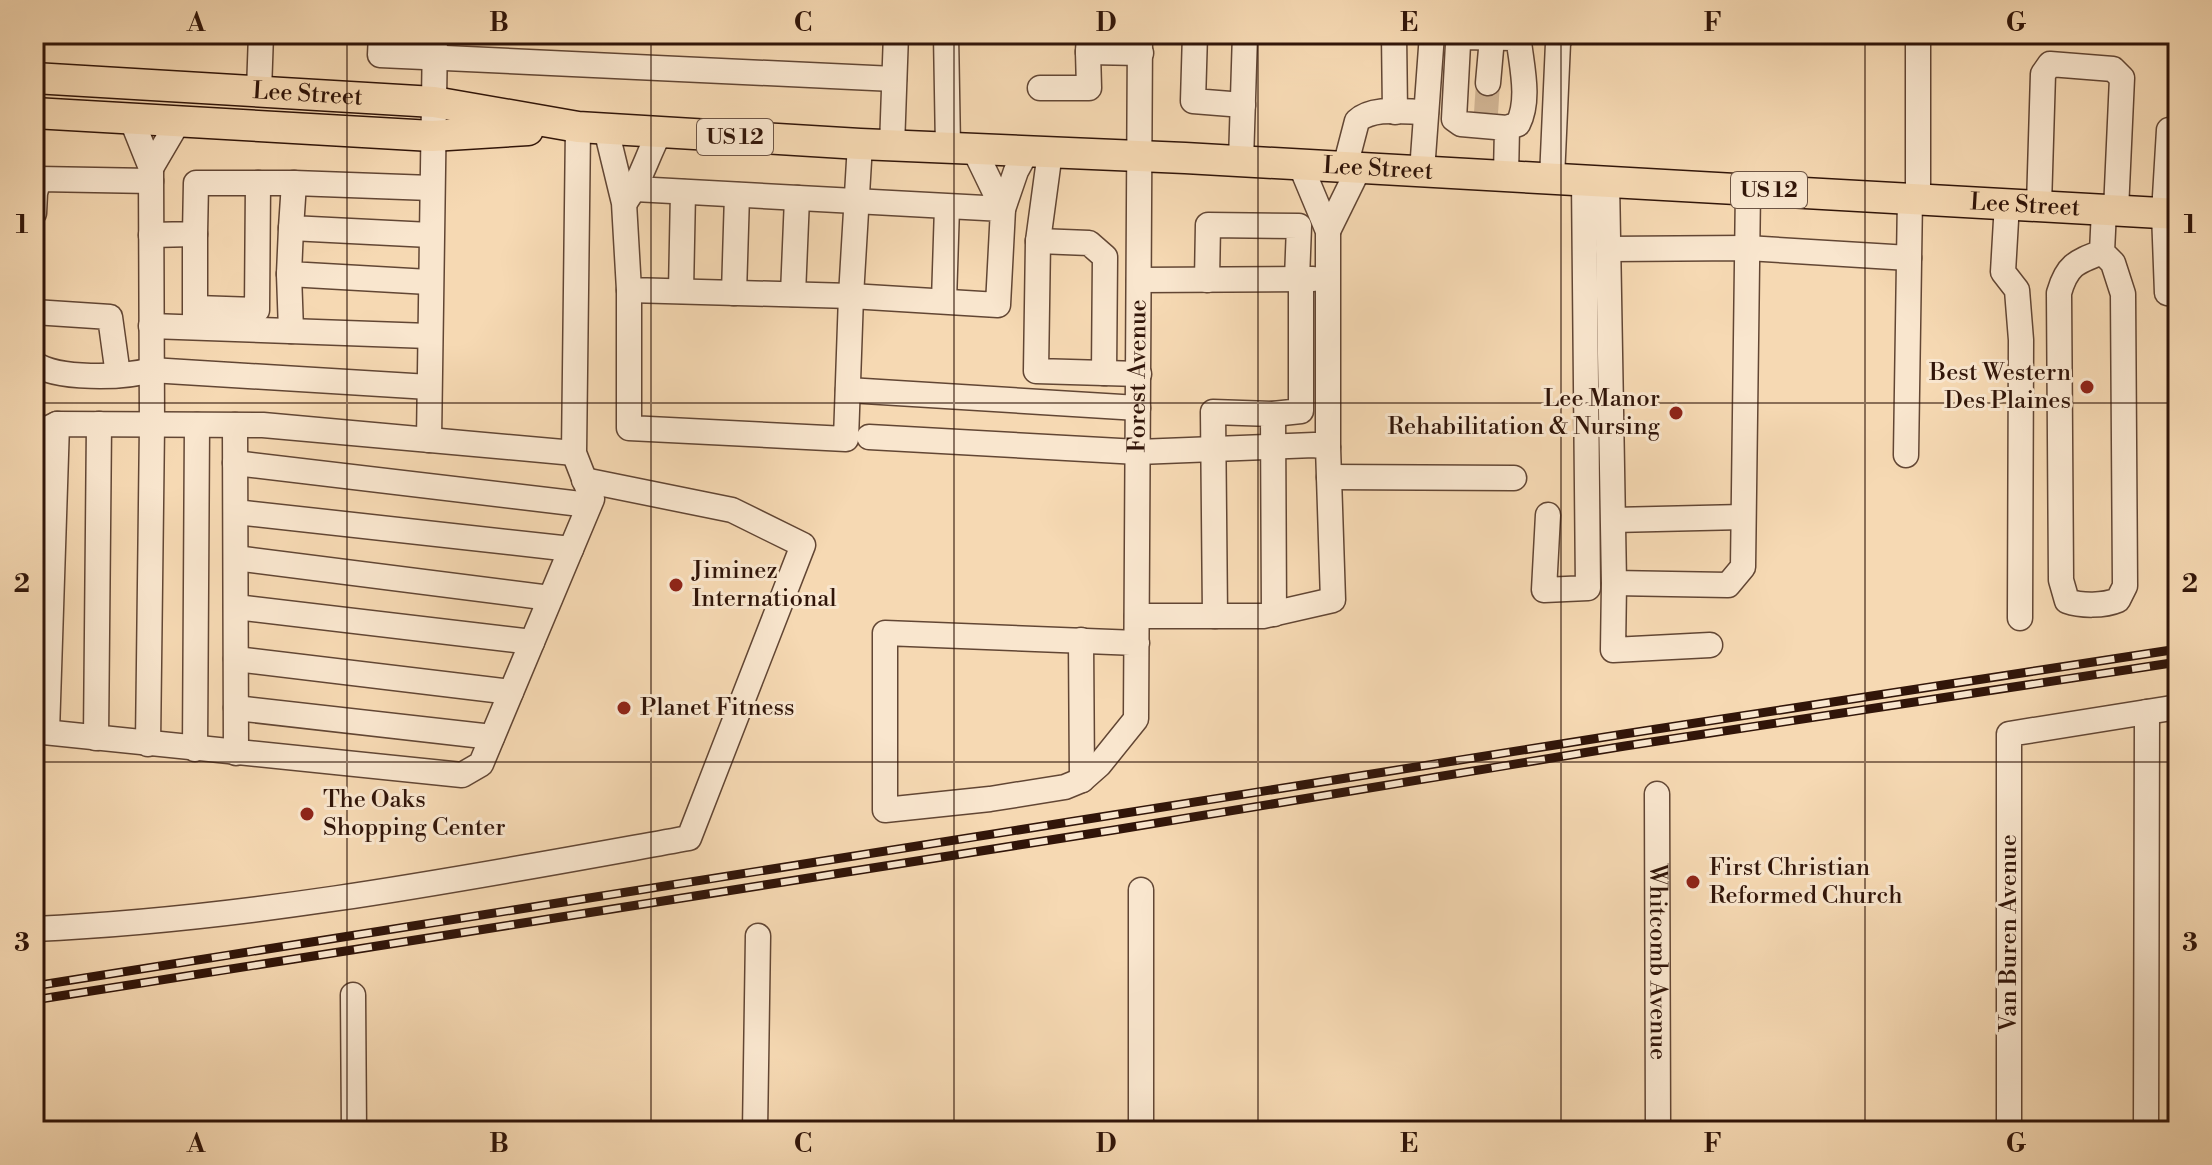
<svg xmlns="http://www.w3.org/2000/svg" width="2212" height="1165" font-family="'Libre Bodoni',serif">
<style>
.lines{fill:none;stroke-linecap:round;stroke-linejoin:round}
.minor-tunnel{stroke:#cfb291;stroke-width:24;stroke-dasharray:24 12;stroke-linecap:butt}
.minor-casing{stroke:#624634;stroke-width:27}
.major-casing{stroke:#311509;stroke-width:33}
.minor{stroke:#f9e6ce;stroke-width:24}
.major{stroke:#f6d9b3;stroke-width:30}
.rail-casing{stroke:#311509;stroke-width:9}
.rail{stroke:#f9e6ce;stroke-width:6;stroke-dasharray:18;stroke-linecap:butt}
.grid{fill:none;stroke:#311509;stroke-width:2;stroke-opacity:0.55}
.poi-dot{fill:#8f2418;stroke:#f9e6ce;stroke-width:3}
.labels{text-anchor:middle;dominant-baseline:central;stroke-width:6;stroke-linejoin:round;paint-order:stroke}
.shield{fill:#f9e6ce;stroke:#6d5444;stroke-width:2}
.shield-label{font-size:22px;font-weight:bold;fill:#311509}
.street-label{font-size:24px;fill:#311509;stroke:#f9e6ce}
.poi-label{font-size:24px;fill:#311509;stroke:#f9e6ce;text-anchor:start}
.neatline{fill:none;stroke:#311509;stroke-width:3}
.grid-label{font-size:26px;text-anchor:middle;font-weight:bold;fill:#311509}
</style>
<rect width="100%" height="100%" fill="#f6d9b3"/>
<filter id="stains"><feTurbulence type="fractalNoise" baseFrequency=".0025" numOctaves="4"/><feColorMatrix values="0 0 0 0 .2 0 0 0 0 .09 0 0 0 0 .02 0 0 0 .5 -.17"/></filter>
<radialGradient id="worn" r=".72"><stop offset=".6" stop-color="#630" stop-opacity="0"/><stop offset="1" stop-color="#630" stop-opacity=".3"/></radialGradient>
<g class="lines">
<polyline class="minor-tunnel" points="1486,113 1488,83"/>
<defs>
<g id="minor">
<polyline points="381,34 380,55 894,79"/>
<polyline points="946,34 948,148"/>
<polyline points="1089,34 1088,52 1141,53"/>
<polyline points="1195,34 1193,101 1243,105"/>
<polyline points="1394,34 1395,112"/>
<polyline points="1488,83 1492,38"/>
<polyline points="1040,88 1089,88 1088,52"/>
<polyline points="259,91 261,34"/>
<polyline points="131,118 151,168 178,122"/>
<polyline points="606,129 624,203 629,290 851,296 998,305 1003,209 635,189"/>
<polyline points="2178,130 2169,130 2164,213 2167,293 2178,295"/>
<polyline points="892,146 896,34"/>
<polyline points="974,149 1003,209 1016,171 1027,151"/>
<polyline points="1050,152 1038,241 1036,371 1139,374"/>
<polyline points="1241,161 1245,34"/>
<polyline points="1300,164 1328,231 1328,447"/>
<path d="M1345,167L1357,121C1373,106 1405,112 1426,112"/>
<polyline points="1422,171 1432,34"/>
<path d="M1506,175L1507,128L1461,124L1454,119L1458,44L1462,37L1513,38L1519,42C1522,68 1530,100 1518,124L1507,128"/>
<polyline points="1552,178 1558,43 1562,34"/>
<polyline points="1607,181 1614,583 1728,585 1743,567 1748,189"/>
<polyline points="1918,198 1918,34"/>
<path d="M626,201C642,179 647,155 660,132"/>
<polyline points="2007,203 2003,272 2017,290 2021,340 2020,618"/>
<polyline points="2039,205 2043,74 2050,64 2113,69 2122,78 2116,210"/>
<polyline points="34,213 35,193 39,179 151,181"/>
<polyline points="291,228 289,274 429,282"/>
<polyline points="1328,231 1359,168"/>
<polyline points="195,234 195,321"/>
<polyline points="151,235 195,234 196,183 294,183"/>
<polyline points="430,235 291,228 294,183 431,188"/>
<polyline points="1038,241 1089,243 1105,257 1104,373"/>
<polyline points="1608,249 1747,248 1909,258"/>
<path d="M2102,252C2076,262 2067,265 2059,293L2061,580L2067,601C2081,606 2104,606 2118,600L2125,586L2123,294L2113,263L2102,252L2104,210"/>
<polyline points="289,274 291,331"/>
<polyline points="1139,280 1313,279"/>
<polyline points="1207,280 1208,225 1299,226 1297,279"/>
<polyline points="629,290 629,428 846,439 851,296 860,144"/>
<polyline points="681,291 683,192"/>
<polyline points="734,293 737,195"/>
<polyline points="793,294 797,198"/>
<polyline points="944,301 947,207"/>
<polyline points="196,308 257,310 258,183"/>
<polyline points="34,312 110,317 118,375"/>
<polyline points="151,326 429,336"/>
<path d="M34,363C55,380 125,378 151,370L429,387"/>
<polyline points="848,390 1138,408"/>
<polyline points="1273,414 1301,411 1301,279"/>
<polyline points="235,425 236,753"/>
<polyline points="34,435 57,424 263,425 574,453"/>
<polyline points="869,437 1138,452 1314,445 1328,447 1333,600 1263,616 1137,616"/>
<polyline points="429,440 435,34"/>
<polyline points="1906,455 1910,197"/>
<polyline points="235,463 589,505"/>
<polyline points="1329,477 1514,478"/>
<polyline points="236,512 571,549"/>
<polyline points="1548,515 1544,590 1588,588 1584,180"/>
<polyline points="1613,520 1743,517"/>
<polyline points="236,558 550,598"/>
<polyline points="1614,583 1613,650 1710,645"/>
<polyline points="236,607 532,642"/>
<polyline points="1215,616 1213,412 1273,414 1274,614"/>
<polyline points="1081,640 1082,780"/>
<path id="s1" d="M1137,643L885,633V810L990,799L1065,787L1082,780L1099,765L1136,719L1140,34"/>
<polyline points="236,659 511,692"/>
<polyline points="236,708 492,737"/>
<polyline points="34,731 462,775 481,764 592,499 574,453 578,127"/>
<polyline points="47,732 57,424"/>
<polyline points="96,738 99,424"/>
<polyline points="148,744 152,425 151,168"/>
<polyline points="195,749 197,425"/>
<path id="s2" d="M1657,794L1658,1131"/>
<path d="M34,929C255,919 472,877 689,838L803,545L732,510L584,480"/>
<polyline points="353,995 354,1131"/>
<polyline points="755,1131 758,936"/>
<polyline points="1141,1131 1141,890"/>
<polyline points="2009,1131 2009,734 2178,707"/>
<polyline points="2146,1131 2147,712"/>
</g>
<g id="major">
<path id="s3" d="M34,78L434,102L578,127L860,144L1185,158L2178,214"/>
<polyline points="34,113 432,136 528,130"/>
</g>
</defs>
<use href="#minor" class="minor-casing"/>
<use href="#major" class="major-casing"/>
<use href="#minor" class="minor"/>
<use href="#major" class="major"/>
<defs>
<g id="rail">
<polyline points="34,986 1624,734 2178,649"/>
<polyline points="34,1000 1114,830 1625,746 2178,662"/>
</g>
</defs>
<use href="#rail" class="rail-casing"/>
<use href="#rail" class="rail"/>
</g>
<path class="grid" d="M347,34V1131M651,34V1131M954,34V1131M1258,34V1131M1561,34V1131M1865,34V1131M34,403H2178M34,762H2178"/>
<g class="poi-dot">
<circle cx="2087" cy="387" r="8"/>
<circle cx="1676" cy="413" r="8"/>
<circle cx="676" cy="585" r="8"/>
<circle cx="624" cy="708" r="8"/>
<circle cx="307" cy="814" r="8"/>
<circle cx="1693" cy="882" r="8"/>
</g>
<g class="labels">
<g class="shield">
<rect x="697" y="119" width="76" height="36" rx="6"/>
<rect x="1731" y="172" width="76" height="36" rx="6"/>
</g>
<g class="shield-label">
<text x="735" y="137">US 12</text>
<text x="1769" y="190">US 12</text>
</g>
<g class="street-label">
<text stroke="none"><textPath href="#s3" startOffset="274">Lee Street</textPath></text>
<text stroke="none"><textPath href="#s3" startOffset="1348">Lee Street</textPath></text>
<text stroke="none"><textPath href="#s3" startOffset="1996">Lee Street</textPath></text>
<text stroke="none"><textPath href="#s1" startOffset="1054">Forest Avenue</textPath></text>
<text transform="translate(2009 933) rotate(-90)">Van Buren Avenue</text>
<text stroke="none"><textPath href="#s2" startOffset="168">Whitcomb Avenue</textPath></text>
</g>
<g class="poi-label">
<text x="2071" y="373" text-anchor="end">Best Western<tspan x="2071" dy="28">Des Plaines</tspan></text>
<text x="1660" y="399" text-anchor="end">Lee Manor<tspan x="1660" dy="28">Rehabilitation &amp; Nursing</tspan></text>
<text x="692" y="571">Jiminez<tspan x="692" dy="28">International</tspan></text>
<text x="640" y="708">Planet Fitness</text>
<text x="323" y="800">The Oaks<tspan x="323" dy="28">Shopping Center</tspan></text>
<text x="1709" y="868">First Christian<tspan x="1709" dy="28">Reformed Church</tspan></text>
</g>
</g>
<rect width="2212" height="1165" fill="none" stroke="#f6d9b3" stroke-width="88"/>
<rect x="44" y="44" width="2124" height="1077" class="neatline"/>
<g class="grid-label">
<text x="196" y="31">A</text>
<text x="499" y="31">B</text>
<text x="803" y="31">C</text>
<text x="1106" y="31">D</text>
<text x="1409" y="31">E</text>
<text x="1713" y="31">F</text>
<text x="2016" y="31">G</text>
<text x="22" y="233">1</text>
<text x="2190" y="233">1</text>
<text x="22" y="592">2</text>
<text x="2190" y="592">2</text>
<text x="22" y="951">3</text>
<text x="2190" y="951">3</text>
<text x="196" y="1152">A</text>
<text x="499" y="1152">B</text>
<text x="803" y="1152">C</text>
<text x="1106" y="1152">D</text>
<text x="1409" y="1152">E</text>
<text x="1713" y="1152">F</text>
<text x="2016" y="1152">G</text>
</g>
<rect width="100%" height="100%" filter="url(#stains)"/>
<rect width="100%" height="100%" fill="url(#worn)"/>
</svg>
